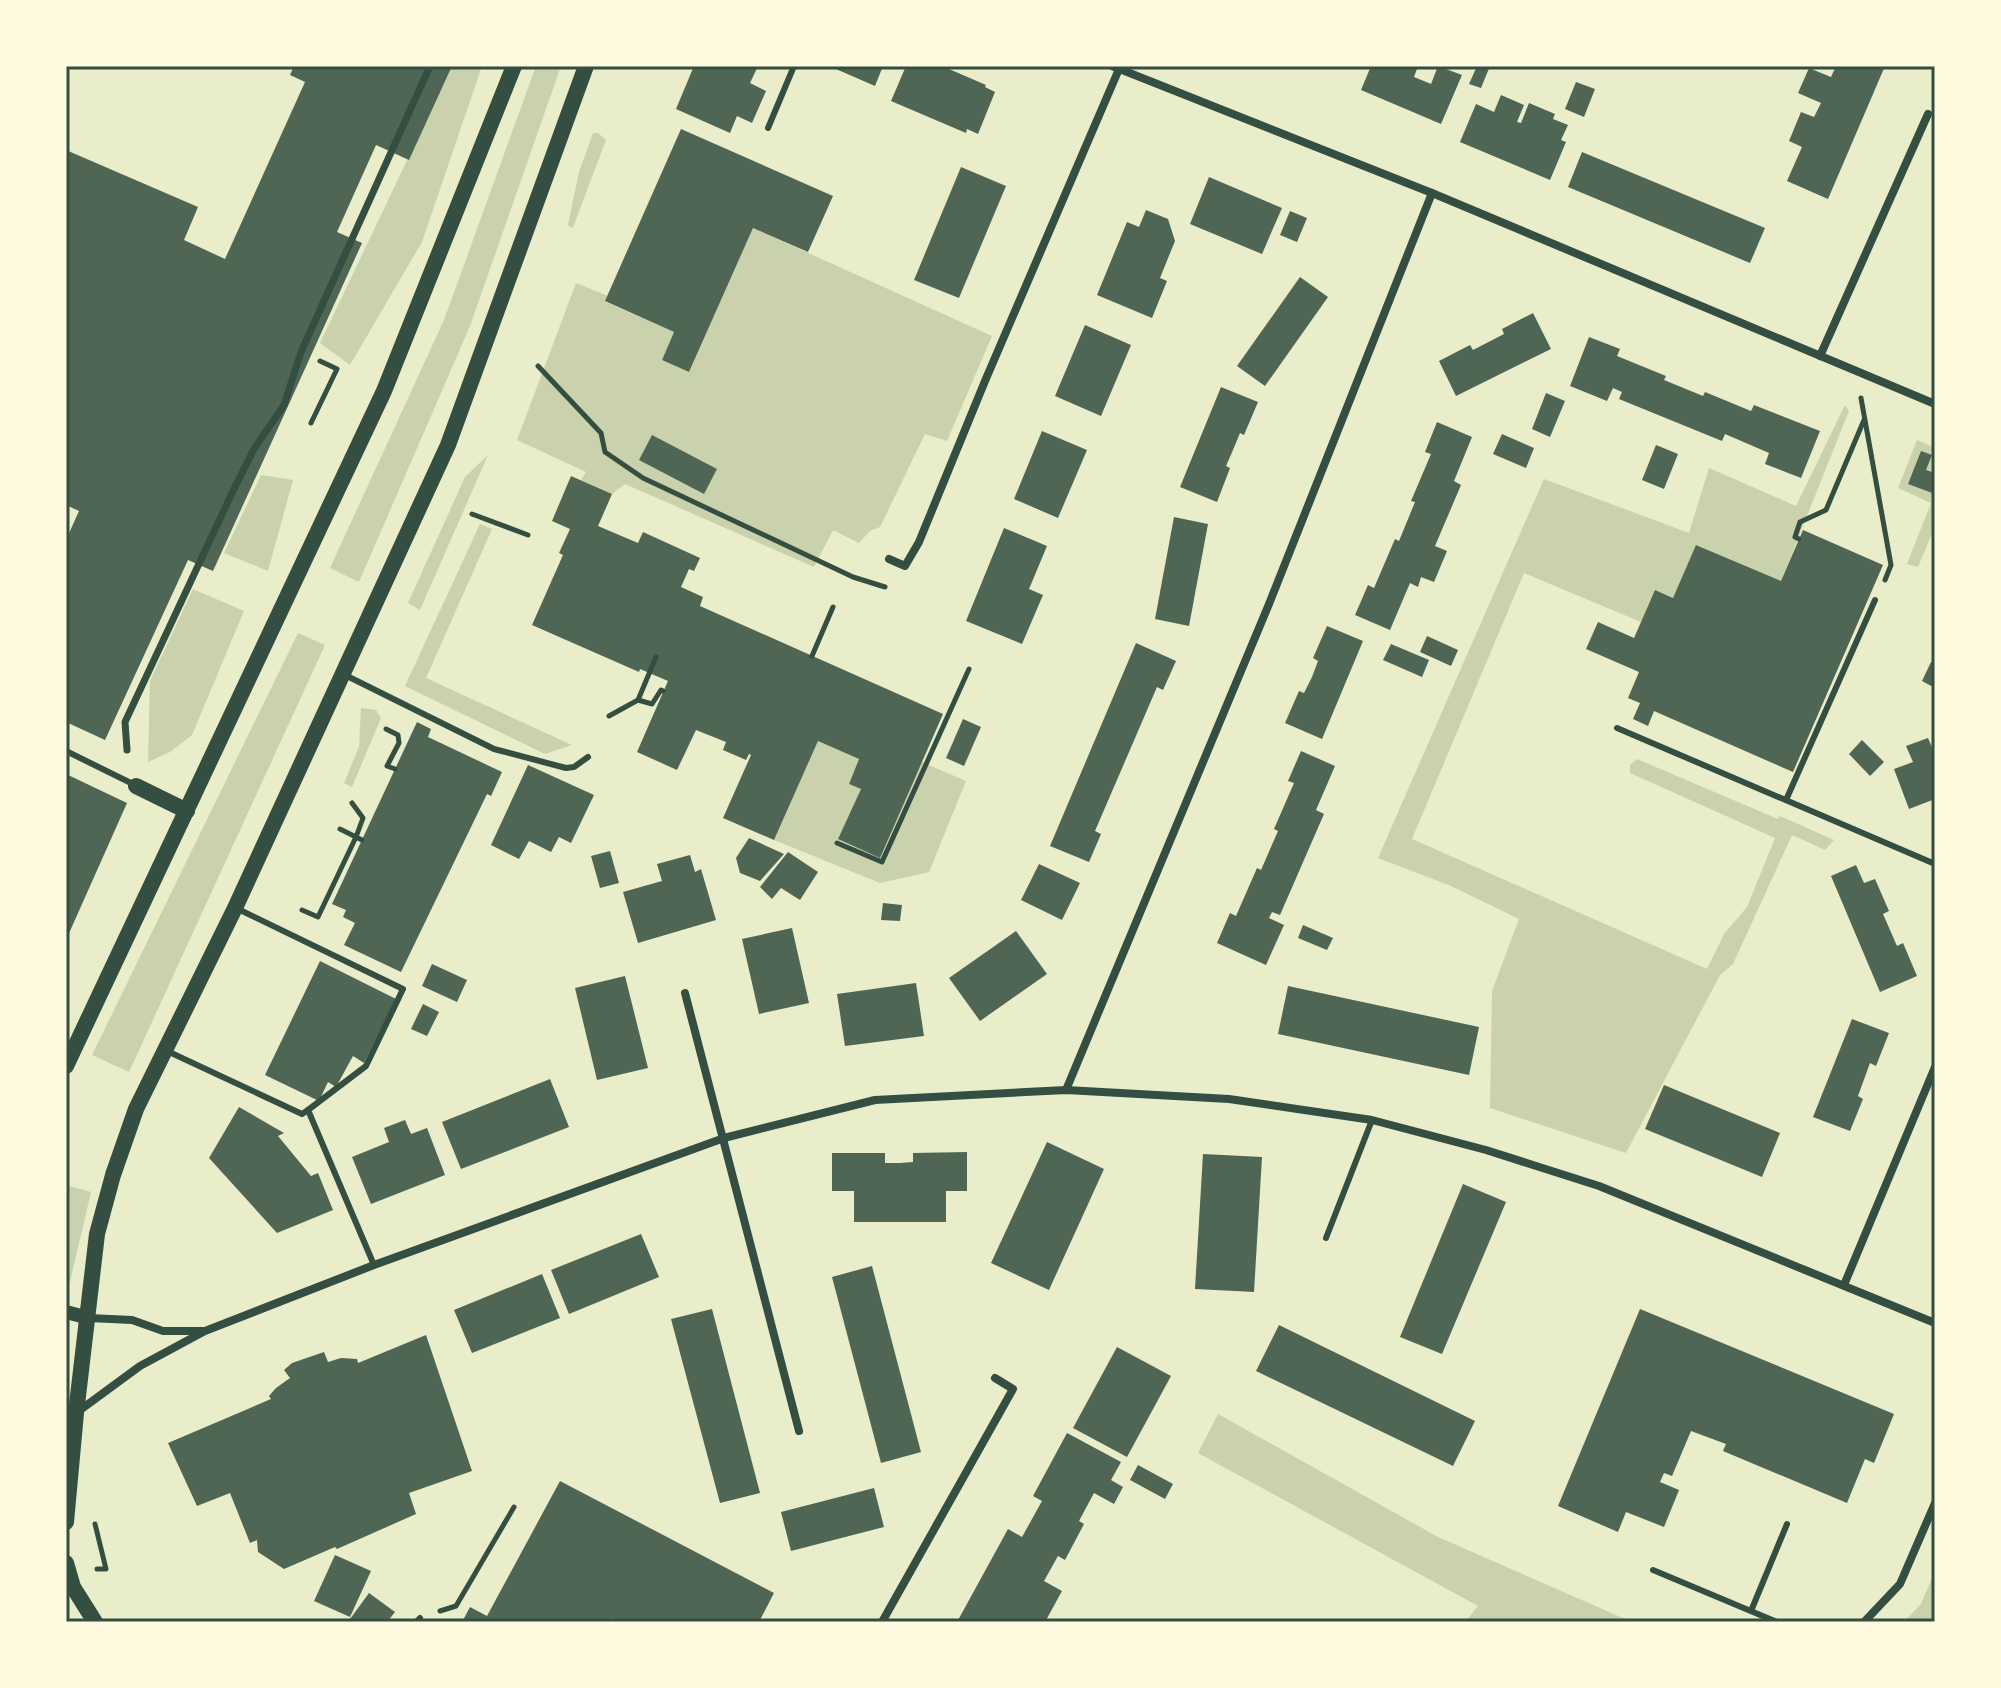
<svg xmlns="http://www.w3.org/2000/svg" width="2001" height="1688" font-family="'Source Sans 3',sans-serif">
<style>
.green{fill:#cad2ad}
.building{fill:#4f6655}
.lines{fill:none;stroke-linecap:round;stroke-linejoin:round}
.path{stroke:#344e41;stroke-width:5}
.service{stroke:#344e41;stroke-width:6}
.pedestrian{stroke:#344e41;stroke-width:7}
.minor{stroke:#344e41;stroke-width:8}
.tertiary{stroke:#344e41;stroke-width:14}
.secondary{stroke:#344e41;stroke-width:16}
.neatline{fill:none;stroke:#344e41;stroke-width:3}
</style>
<rect width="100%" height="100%" fill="#e9edc9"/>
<g class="green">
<polygon points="452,66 482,66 422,242 350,365 320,343"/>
<polygon points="536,66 561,66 470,326 359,582 330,568 444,320"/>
<polygon points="593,133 598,133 606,140 573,227 571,228 568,225 579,172"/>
<polygon points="753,228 992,336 947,441 925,434 880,527 870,531 859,543 833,530 814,567 625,484 612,494 581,480 586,472 517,440 576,283 608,296 606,302 674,332 662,360 689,372"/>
<polygon points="1845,405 1849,411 1781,581 1697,545 1673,598 1655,590 1641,622 1524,573 1412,839 1707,969 1724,934 1747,907 1775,838 1630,773 1630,765 1637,759 1778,819 1780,816 1834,840 1825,850 1792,835 1733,964 1720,975 1626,1153 1490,1108 1492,991 1519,919 1451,886 1378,858 1544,479 1689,533 1709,468 1796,506"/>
<polygon points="1917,440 1935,448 1935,526 1918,567 1907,564 1931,503 1898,488"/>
<polygon points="488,455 420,610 408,603 465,477"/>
<polygon points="261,475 293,480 268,571 224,553"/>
<polygon points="480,524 492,529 426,678 572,745 545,754 405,686"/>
<polygon points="193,589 244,611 192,735 170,752 148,762 150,681"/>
<polygon points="298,633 325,645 129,1072 92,1055"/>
<polygon points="361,708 376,710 381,718 352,787 344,783 359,747"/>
<polygon points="818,741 859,759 849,784 861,789 838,839 922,762 966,781 929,872 880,883 774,840"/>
<polygon points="66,1185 91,1192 70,1282 66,1281"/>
<polygon points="1218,1414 1438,1537 1632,1622 1465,1622 1478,1606 1198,1453"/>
<polygon points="1935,1571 1935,1622 1904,1622 1921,1604"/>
</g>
<g class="building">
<polygon points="294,66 310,69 312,66 452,66 409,160 376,145 337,232 362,243 274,437 213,571 188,560 105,740 66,722 66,540 79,511 66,505 66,150 198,207 184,240 225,259 305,82 290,75"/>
<polygon points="694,66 758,66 750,83 766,91 752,123 737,116 730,133 676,109"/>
<polygon points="829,66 883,66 875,86"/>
<polygon points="906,66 942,66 986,85 985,87 995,92 978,134 967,129 966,133 891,101"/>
<polygon points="1371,66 1418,66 1414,77 1431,84 1438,66 1462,75 1441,124 1361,90"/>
<polygon points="1477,66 1490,66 1481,88 1469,84"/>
<polygon points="1836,66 1885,66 1828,199 1787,181 1802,147 1789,141 1801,112 1814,117 1821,103 1798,93 1809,68 1831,77"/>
<polygon points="1576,82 1595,89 1584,117 1565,109"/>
<polygon points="1501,95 1524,105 1517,122 1521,123 1529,103 1555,114 1553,119 1568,125 1561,140 1566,142 1550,180 1460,142 1476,104 1494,112"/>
<polygon points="681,129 833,196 808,252 753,228 689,372 662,360 674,332 605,301"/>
<polygon points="1582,152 1765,228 1750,263 1568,187"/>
<polygon points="961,167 1006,186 959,298 914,280"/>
<polygon points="1209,177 1282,208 1262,254 1190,224"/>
<polygon points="1146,210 1168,219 1175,241 1160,278 1167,281 1152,318 1097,295 1127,222 1139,227"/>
<polygon points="1290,211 1307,218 1297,242 1280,235"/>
<polygon points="1300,277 1328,297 1265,386 1237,366"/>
<polygon points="1533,313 1551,349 1456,396 1439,361 1470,345 1473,350 1504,334 1502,329"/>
<polygon points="1085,325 1131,345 1101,416 1055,396"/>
<polygon points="1589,337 1620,349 1617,356 1666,376 1664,380 1703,396 1705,392 1751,411 1754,405 1820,431 1801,478 1765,464 1769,453 1725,434 1722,441 1619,399 1622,392 1613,388 1607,401 1570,386"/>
<polygon points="1221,387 1258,402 1244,435 1240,433 1233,450 1226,466 1230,468 1217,502 1180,487"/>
<polygon points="1546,393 1565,401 1550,437 1532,429"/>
<polygon points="1437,422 1472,437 1454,481 1461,485 1435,546 1447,551 1434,582 1421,577 1418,587 1410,583 1390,630 1355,615 1368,585 1374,588 1395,539 1399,541 1415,502 1411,501 1431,454 1425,452"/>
<polygon points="1042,431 1087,450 1058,518 1014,499"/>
<polygon points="1502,434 1534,448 1526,468 1493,454"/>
<polygon points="652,435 717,469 704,494 639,460"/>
<polygon points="1656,445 1678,454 1664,489 1642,480"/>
<polygon points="1921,451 1932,455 1926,470 1935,473 1935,494 1908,484"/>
<polygon points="571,476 612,494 598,526 638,543 643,532 700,558 694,571 689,569 681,587 703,597 700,606 943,714 880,858 838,839 861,789 849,784 859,759 818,741 774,840 723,818 751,755 749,754 746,760 723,750 726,742 696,730 677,770 637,752 668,681 640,669 639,672 532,625 563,555 559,553 570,529 552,521"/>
<polygon points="1174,517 1208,524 1189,626 1155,619"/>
<polygon points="1004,528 1047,546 1029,589 1043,595 1022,644 966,621"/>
<polygon points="1803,530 1883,565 1793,772 1654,711 1648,726 1633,719 1640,703 1628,698 1639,672 1586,649 1598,622 1634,638 1655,590 1673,598 1696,545 1781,581"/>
<polygon points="1327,626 1363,641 1322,739 1285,723 1299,691 1304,693 1312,677 1318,661 1313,658"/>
<polygon points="1427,636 1458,650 1451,666 1420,652"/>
<polygon points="1136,643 1176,661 1163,690 1157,687 1095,831 1101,834 1089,862 1050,846"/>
<polygon points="1391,644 1429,660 1422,677 1383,660"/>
<polygon points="1931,662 1935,664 1935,688 1922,681"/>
<polygon points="963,719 981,727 964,766 946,758"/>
<polygon points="417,722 431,729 428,737 502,772 491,796 487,794 401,972 344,945 355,923 343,917 346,910 332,904"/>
<polygon points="1928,738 1935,754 1935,799 1909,809 1894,769 1913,762 1906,746"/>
<polygon points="1862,740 1884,762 1870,776 1849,754"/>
<polygon points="1301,751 1335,766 1316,810 1324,814 1280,915 1272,912 1269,918 1284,925 1266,965 1217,943 1230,913 1236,916 1257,868 1261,870 1278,831 1274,829 1294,783 1288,781"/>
<polygon points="528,765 594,795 571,843 559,837 551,852 529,841 519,859 491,845"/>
<polygon points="66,774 127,803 66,940"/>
<polygon points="749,838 784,854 760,881 740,873 736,858"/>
<polygon points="610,851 619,883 600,888 591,856"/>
<polygon points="788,852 818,872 800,900 781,888 772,899 760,887"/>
<polygon points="690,855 695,872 701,869 716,920 638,943 623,892 662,881 657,864"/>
<polygon points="1039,864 1080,883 1062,920 1021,900"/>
<polygon points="1856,865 1864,883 1875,879 1889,911 1883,914 1897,946 1903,943 1917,976 1880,992 1831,876"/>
<polygon points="883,903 902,905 900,921 881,920"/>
<polygon points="1303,925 1333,938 1327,950 1298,938"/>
<polygon points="792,928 809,1003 759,1014 742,939"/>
<polygon points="1016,931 1047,974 980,1021 949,978"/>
<polygon points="320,961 396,999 364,1063 353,1056 336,1087 328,1082 319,1101 265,1075"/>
<polygon points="432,964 467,980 457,1002 422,986"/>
<polygon points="625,976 648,1068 597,1080 575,988"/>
<polygon points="916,983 924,1036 845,1046 837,994"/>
<polygon points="1288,986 1479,1027 1469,1075 1278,1034"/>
<polygon points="423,1004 439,1012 427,1036 411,1029"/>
<polygon points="1852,1019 1889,1033 1876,1066 1870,1063 1858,1096 1863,1099 1850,1131 1813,1117"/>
<polygon points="550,1079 569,1127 461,1169 442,1122"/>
<polygon points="1664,1085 1780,1133 1762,1177 1645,1129"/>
<polygon points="239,1107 284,1133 278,1136 311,1176 318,1173 333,1210 277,1233 209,1158"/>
<polygon points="405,1120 411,1134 427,1128 445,1175 371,1204 352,1157 389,1142 384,1128"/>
<polygon points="1047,1142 1104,1169 1049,1290 991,1263"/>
<polygon points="967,1152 967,1191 946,1191 946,1222 854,1222 854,1191 832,1191 832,1153 885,1153 885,1163 900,1163 913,1162 913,1153"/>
<polygon points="1203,1154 1262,1157 1254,1292 1195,1289"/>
<polygon points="1463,1184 1506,1202 1442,1354 1400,1337"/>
<polygon points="641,1234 659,1277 569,1314 551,1270"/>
<polygon points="872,1266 921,1452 881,1463 832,1277"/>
<polygon points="542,1274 560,1318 472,1353 454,1310"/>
<polygon points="712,1309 760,1493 720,1503 671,1319"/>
<polygon points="1640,1309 1894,1414 1874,1463 1865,1459 1847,1503 1723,1451 1726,1444 1691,1431 1672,1476 1664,1473 1660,1482 1679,1490 1664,1527 1626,1512 1618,1532 1558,1506"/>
<polygon points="1279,1325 1475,1421 1453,1466 1256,1371"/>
<polygon points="426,1335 472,1471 409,1493 416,1514 337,1549 335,1547 284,1569 258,1552 257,1540 250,1543 230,1493 197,1506 168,1443 271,1399 269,1396 276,1388 290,1378 284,1370 292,1363 324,1352 328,1362 341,1358 357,1359 358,1363"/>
<polygon points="1117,1347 1171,1376 1127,1457 1073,1428"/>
<polygon points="1067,1433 1121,1462 1111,1480 1123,1487 1114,1504 1094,1493 1079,1521 1084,1524 1065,1560 1058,1556 1044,1581 1062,1591 1045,1622 957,1622 1008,1529 1022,1537 1042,1501 1033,1496"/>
<polygon points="1138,1465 1173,1484 1165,1499 1130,1480"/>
<polygon points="560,1481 774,1593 759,1622 615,1622 611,1618 609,1622 601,1620 600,1622 462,1622 470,1607 487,1616"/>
<polygon points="874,1488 884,1527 791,1551 781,1512"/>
<polygon points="335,1555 371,1571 350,1617 314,1601"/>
<polygon points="369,1593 395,1612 387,1622 354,1622 350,1619"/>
</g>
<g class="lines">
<g class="path">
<polyline points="538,366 601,433 605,452 643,478 853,577 885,587"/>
<polyline points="1861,398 1891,565 1885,580"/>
<polyline points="311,423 337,369 320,361"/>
<polyline points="472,514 528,535"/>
<polyline points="1799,539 1795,537 1800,522 1826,510 1864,420"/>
<polyline points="812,656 833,607"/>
<polyline points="638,700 652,704 661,690 663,691"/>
<polyline points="609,716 638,700 656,657"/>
<polyline points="386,729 398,735 399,743 387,766 395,769"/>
<polyline points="340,829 356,837 363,818 352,803"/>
<polyline points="837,843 882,862 969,669"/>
<polyline points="302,910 318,917 356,837 362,840"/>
<polyline points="95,1524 106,1569 97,1569"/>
<polyline points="440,1611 456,1606 514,1507"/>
</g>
<g class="service">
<polyline points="768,128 794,66"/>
<polyline points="345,675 494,749 566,768 574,767 588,757"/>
<polyline points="1617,728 1935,864"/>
<polyline points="66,751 135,785"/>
<polyline points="1786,800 1875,600"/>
<polyline points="238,909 403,989 366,1066 308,1110"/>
<polyline points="167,1051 302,1114 308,1110 374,1265"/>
<polyline points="1326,1238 1372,1120"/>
<polyline points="1653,1570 1777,1622"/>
<polyline points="1751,1611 1787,1524"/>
<polyline points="416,1622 420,1618"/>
</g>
<polyline class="pedestrian" points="127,750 125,722 233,491 254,449 284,405 301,352 430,66"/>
<g class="minor">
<polyline points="1112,66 1432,193 1935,404"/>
<polyline points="1820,356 1928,114"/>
<polyline points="889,559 905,566 919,542 985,381 1119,69"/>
<polyline points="685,993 799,1431"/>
<polyline points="1066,1090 1269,604 1432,193"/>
<polyline points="1844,1285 1935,1067"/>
<polyline points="89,1318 132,1320 163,1331 202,1331"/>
<polyline points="76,1413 140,1366 205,1331 374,1265 724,1138 875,1100 1066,1090 1229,1099 1372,1120 1486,1150 1599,1186 1935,1323"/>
<polyline points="882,1622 1013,1389 995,1378"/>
<polyline points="1864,1622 1900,1584 1935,1503"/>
</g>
<polyline class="tertiary" points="66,1312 89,1318"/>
<g class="secondary">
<polyline points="136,786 187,811"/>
<polyline points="66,1066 384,391 514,66"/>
<polyline points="66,1522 76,1413 97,1234 113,1175 136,1109 235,908 448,445 586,66"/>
<polyline points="66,1563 73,1587 95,1622"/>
</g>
</g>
<rect width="2001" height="1688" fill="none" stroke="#fefae0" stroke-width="136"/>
<rect x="68" y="68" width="1865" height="1552" class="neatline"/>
</svg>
